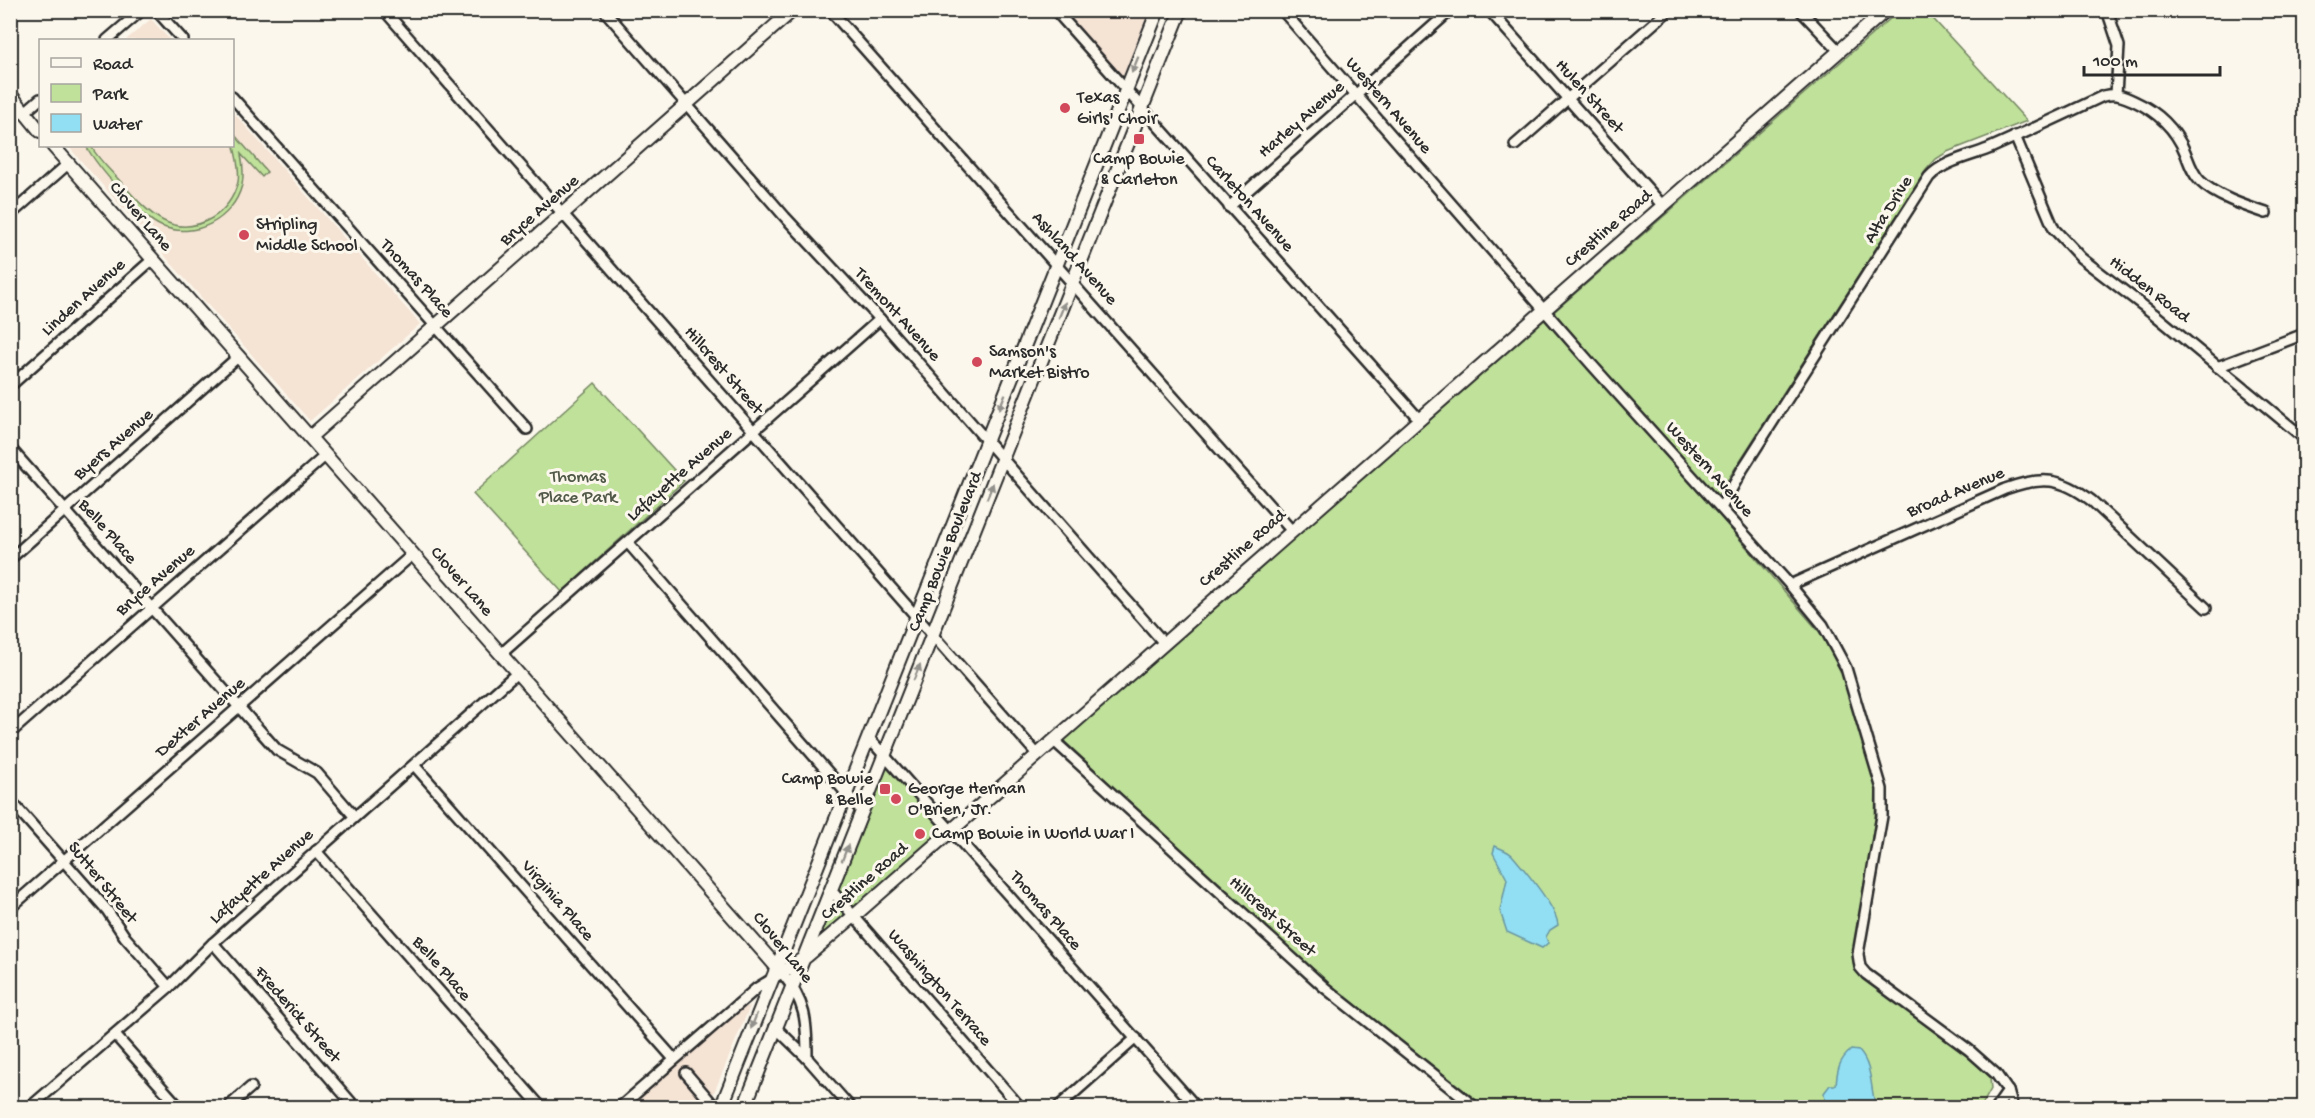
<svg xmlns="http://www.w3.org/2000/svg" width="2315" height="1118" font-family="'Gochi Hand',sans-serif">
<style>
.built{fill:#f5e3d4}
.green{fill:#bfe19a;stroke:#758662;stroke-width:1.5}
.water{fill:#92def2;stroke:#6996a2;stroke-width:1.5}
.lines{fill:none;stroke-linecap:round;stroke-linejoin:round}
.street-casing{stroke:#2b2b2b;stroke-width:14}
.secondary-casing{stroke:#2b2b2b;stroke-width:16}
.street{stroke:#fbf7ec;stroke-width:9}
.secondary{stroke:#fbf7ec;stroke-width:12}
.oneway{fill:#93918c}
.poi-dot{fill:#d1495b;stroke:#fbf7ec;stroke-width:2}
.labels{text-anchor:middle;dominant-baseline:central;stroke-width:6;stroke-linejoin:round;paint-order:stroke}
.street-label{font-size:18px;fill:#2b2b2b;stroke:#fbf7ec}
.poi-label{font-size:18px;fill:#2b2b2b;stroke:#fbf7ec;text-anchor:start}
.park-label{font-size:18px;fill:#505847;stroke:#fbf7ec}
</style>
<rect width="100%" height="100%" fill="#fbf7ec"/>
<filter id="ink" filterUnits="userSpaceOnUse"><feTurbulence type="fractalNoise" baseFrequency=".0167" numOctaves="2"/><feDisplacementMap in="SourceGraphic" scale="12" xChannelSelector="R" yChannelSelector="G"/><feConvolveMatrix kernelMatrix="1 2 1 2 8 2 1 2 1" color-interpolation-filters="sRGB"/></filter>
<g filter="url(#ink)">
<g class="built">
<polygon points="1055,11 1149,11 1120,84"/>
<polygon points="151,19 170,40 126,40"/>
<polygon points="233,112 420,324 310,421 68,146 232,146"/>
<polygon points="750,1006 708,1107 627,1108 743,1008"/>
</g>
<g class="green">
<polygon points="1899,11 1926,11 2027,121 1947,152 1936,159 1926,170 1711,506 1822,635 1841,670 1876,785 1875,819 1854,953 1869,981 1963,1052 1990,1077 1991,1089 1981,1107 1485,1107 1327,982 1246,910 1063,740"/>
<path d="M233,133L267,172L262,177L241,154C243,164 244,175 242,185C233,220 194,240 161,226C140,217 97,166 86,146H91C98,159 110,170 120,181C145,209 171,242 212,218C225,210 234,197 238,182C241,164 232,149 233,133Z"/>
<polygon points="595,383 684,481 562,592 473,494"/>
<polygon points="888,764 944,829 818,938"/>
</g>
<g class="water">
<path d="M1495,846C1501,849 1508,851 1512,855C1524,869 1557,908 1558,925L1550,930L1546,937L1548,943L1542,948L1507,932L1500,911L1507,879L1493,853Z"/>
<path d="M1851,1050L1859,1051C1873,1066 1870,1089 1876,1107H1826L1824,1093L1830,1085H1836C1837,1070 1839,1060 1851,1050Z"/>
</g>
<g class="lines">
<defs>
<g id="street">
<polyline points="156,10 183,40"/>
<polyline points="384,10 1037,754"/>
<polyline points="604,10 785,217 880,319 1164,643"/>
<polyline points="830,10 1292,531"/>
<polyline points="1055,10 1419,419"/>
<polyline points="1282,10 1592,365 1790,585 1823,625 1846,668 1882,789 1882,816 1858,954 1860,967 1866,974 1969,1050 1996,1074 2008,1091 2013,1108"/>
<polyline points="1489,10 1663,206"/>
<polyline points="1800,10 1839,51"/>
<polyline points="2107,10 2119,46 2116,94"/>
<polyline points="107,40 142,10"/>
<polyline points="232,97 527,429"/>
<polyline points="24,113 40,99"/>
<polyline points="2015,136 2054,229 2081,258 2154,314 2304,438"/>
<polyline points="1515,145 1669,10"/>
<polyline points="1229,207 1451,10"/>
<polyline points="10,215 69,163"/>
<polyline points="2217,367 2304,334"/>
<polyline points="10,386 153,259"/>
<polyline points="10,448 277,750 317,773 354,816"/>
<path d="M1721,508L1742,470L1929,177C1944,161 1968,157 1988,149C2027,132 2065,114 2103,96C2116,93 2123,96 2134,101C2158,112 2175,128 2185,152C2189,162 2192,173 2200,181C2215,196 2245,206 2266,213"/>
<polyline points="628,543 861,810"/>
<polyline points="10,559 239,356"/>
<path d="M1790,585L2005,489C2042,476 2061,477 2092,501L2206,608"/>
<polyline points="501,654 880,319"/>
<polyline points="10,733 326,455"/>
<polyline points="868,737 1197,1108"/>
<polyline points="1053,740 1324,987 1476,1108"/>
<polyline points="414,765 674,1059"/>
<polyline points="10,800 107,910 125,937 169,987"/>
<polyline points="316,851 542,1108"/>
<polyline points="831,890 1021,1108"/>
<polyline points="10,908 413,554"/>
<polyline points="213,943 356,1108"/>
<polyline points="775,1027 807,1058 851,1108"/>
<polyline points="115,1035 180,1108"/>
<polyline points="686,1073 716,1108"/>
<polyline points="29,1108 169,987 213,943 517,673"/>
<polyline points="227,1108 251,1087"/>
<path d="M619,1108L757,988L782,973C806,1002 807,1021 807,1058"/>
<polyline points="1057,1108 1136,1038"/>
<polyline points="1996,1108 2008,1091"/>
</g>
<g id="secondary">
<polyline points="10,94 40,131"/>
<polyline points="53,146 782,973 807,956 854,916 1886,10"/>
<polyline points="310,437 793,10"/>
<polyline points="721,1108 1158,10"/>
<polyline points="744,1108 1181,10"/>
</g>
</defs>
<use href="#street" class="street-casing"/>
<use href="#secondary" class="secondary-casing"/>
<use href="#street" class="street"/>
<use href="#secondary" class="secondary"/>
</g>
<defs><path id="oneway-solid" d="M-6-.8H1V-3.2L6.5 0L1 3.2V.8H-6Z" transform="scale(1.5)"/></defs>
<g class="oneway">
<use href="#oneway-solid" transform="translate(1135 65) rotate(112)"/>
<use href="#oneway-solid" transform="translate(1062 310) rotate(-68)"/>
<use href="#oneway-solid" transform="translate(1002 402) rotate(112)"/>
<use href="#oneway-solid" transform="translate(990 491) rotate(-68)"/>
<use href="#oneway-solid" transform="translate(917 672) rotate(-68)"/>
<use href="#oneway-solid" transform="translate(845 853) rotate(-69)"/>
<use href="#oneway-solid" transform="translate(754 1021) rotate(111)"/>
</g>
</g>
<g class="poi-dot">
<circle cx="1065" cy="108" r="6"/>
<rect x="1133" y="133" width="12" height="12" rx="3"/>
<circle cx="244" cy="235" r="6"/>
<circle cx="977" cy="362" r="6"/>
<rect x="879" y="783" width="12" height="12" rx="3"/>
<circle cx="896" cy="799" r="6"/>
<circle cx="920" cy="834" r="6"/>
</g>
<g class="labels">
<g class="street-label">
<text transform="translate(1589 97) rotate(48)">Hulen Street</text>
<text transform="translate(1388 106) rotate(49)">Western Avenue</text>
<text transform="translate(1302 120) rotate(-41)">Harley Avenue</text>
<text transform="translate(1249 204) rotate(48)">Carleton Avenue</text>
<text transform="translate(1889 210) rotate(-58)">Alta Drive</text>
<text transform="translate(540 211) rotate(-41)">Bryce Avenue</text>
<text transform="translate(140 217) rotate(49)">Clover Lane</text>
<text transform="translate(1609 229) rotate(-41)">Crestline Road</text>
<text transform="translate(1074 259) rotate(48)">Ashland Avenue</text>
<text transform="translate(416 279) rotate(48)">Thomas Place</text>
<text transform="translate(2149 290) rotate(38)">Hidden Road</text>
<text transform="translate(84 298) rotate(-42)">Linden Avenue</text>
<text transform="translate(897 315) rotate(48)">Tremont Avenue</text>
<text transform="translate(723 371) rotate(49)">Hillcrest Street</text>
<text transform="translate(114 445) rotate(-41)">Byers Avenue</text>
<text transform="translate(1709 470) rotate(48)">Western Avenue</text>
<text transform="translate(680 475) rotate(-41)">Lafayette Avenue</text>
<text transform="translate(1956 493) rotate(-23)">Broad Avenue</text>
<text transform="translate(107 532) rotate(49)">Belle Place</text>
<text transform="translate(1243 549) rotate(-41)">Crestline Road</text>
<text transform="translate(946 552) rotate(-68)">Camp Bowie Boulevard</text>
<text transform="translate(156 581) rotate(-41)">Bryce Avenue</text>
<text transform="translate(461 582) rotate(49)">Clover Lane</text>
<text transform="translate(201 718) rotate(-41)">Dexter Avenue</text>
<text transform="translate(262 877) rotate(-42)">Lafayette Avenue</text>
<text transform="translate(865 882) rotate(-41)">Crestline Road</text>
<text transform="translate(102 883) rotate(51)">Sutter Street</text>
<text transform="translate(557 901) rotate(49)">Virginia Place</text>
<text transform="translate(1045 911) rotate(49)">Thomas Place</text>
<text transform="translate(1272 917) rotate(42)">Hillcrest Street</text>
<text transform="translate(782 948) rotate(51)">Clover Lane</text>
<text transform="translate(441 969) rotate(49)">Belle Place</text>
<text transform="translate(939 988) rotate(49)">Washington Terrace</text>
<text transform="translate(297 1015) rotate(49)">Frederick Street</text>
</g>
<g class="poi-label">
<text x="1077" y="98">Texas<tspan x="1077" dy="21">Girls' Choir</tspan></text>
<text x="1139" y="159" text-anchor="middle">Camp Bowie<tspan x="1139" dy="21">&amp; Carleton</tspan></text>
<text x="256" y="225">Stripling<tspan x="256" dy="21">Middle School</tspan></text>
<text x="989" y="352">Samson's<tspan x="989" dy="21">Market Bistro</tspan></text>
<text x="873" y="779" text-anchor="end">Camp Bowie<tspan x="873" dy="21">&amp; Belle</tspan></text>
<text x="908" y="789">George Herman<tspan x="908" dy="21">O'Brien, Jr.</tspan></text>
<text x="932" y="834">Camp Bowie in World War I</text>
</g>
<g class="park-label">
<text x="578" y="477">Thomas<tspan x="578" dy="21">Place Park</tspan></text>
</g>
</g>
<rect width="2315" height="1118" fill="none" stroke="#fbf7ec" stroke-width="36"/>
<rect x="18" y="18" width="2279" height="1082" fill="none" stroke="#2b2b2b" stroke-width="2" filter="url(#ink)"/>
<rect x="39" y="39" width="195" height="108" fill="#fbf7ec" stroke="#a8a59f" stroke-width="1.5"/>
<rect x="51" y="58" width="30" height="9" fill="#fbf7ec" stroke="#a8a59f" stroke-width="1.5"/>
<text x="93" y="69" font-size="18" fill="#2b2b2b">Road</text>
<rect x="51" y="84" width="30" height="18" fill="#bfe19a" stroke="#a8a59f" stroke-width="1.5"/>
<text x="93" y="99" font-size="18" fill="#2b2b2b">Park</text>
<rect x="51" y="114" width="30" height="18" fill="#92def2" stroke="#a8a59f" stroke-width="1.5"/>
<text x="93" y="129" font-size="18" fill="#2b2b2b">Water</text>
<path d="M2084 66v9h136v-9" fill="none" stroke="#2b2b2b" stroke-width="3"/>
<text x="2093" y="66" font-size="18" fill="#2b2b2b" stroke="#fbf7ec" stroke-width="4.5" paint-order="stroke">100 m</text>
</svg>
